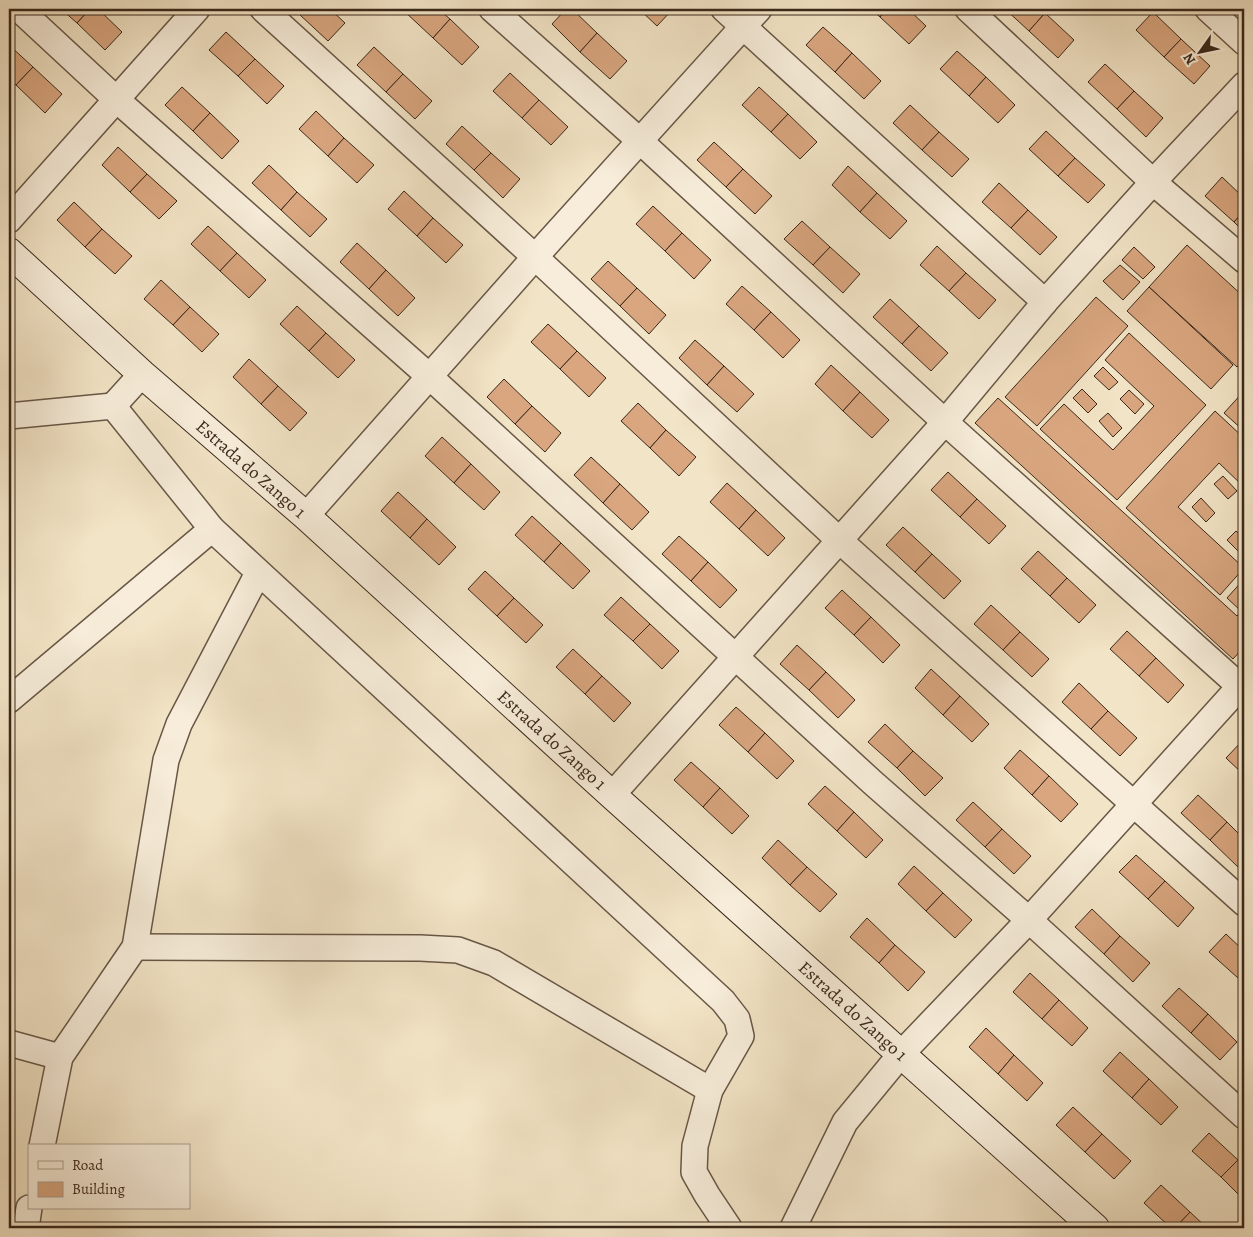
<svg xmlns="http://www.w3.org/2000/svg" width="1253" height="1237" font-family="Alegreya,serif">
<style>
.building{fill:#d9a67f;stroke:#3a281b}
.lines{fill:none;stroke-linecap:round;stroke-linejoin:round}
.street-casing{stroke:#685746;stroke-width:28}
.secondary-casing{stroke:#3a281b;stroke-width:30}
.street{stroke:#f7edda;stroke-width:25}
.secondary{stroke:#f7edda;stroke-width:28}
.labels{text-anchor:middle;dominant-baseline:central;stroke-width:4;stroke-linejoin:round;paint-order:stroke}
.street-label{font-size:18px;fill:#3a281b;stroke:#f7edda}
</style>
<rect width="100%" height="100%" fill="#f2e4c6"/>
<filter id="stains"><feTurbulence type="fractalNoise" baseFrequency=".004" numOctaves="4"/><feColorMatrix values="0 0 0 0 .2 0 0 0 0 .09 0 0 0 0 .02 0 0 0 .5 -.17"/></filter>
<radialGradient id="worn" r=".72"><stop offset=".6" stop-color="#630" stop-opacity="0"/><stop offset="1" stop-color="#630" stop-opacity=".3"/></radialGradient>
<g class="building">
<polygon points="61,9 90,9 77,23"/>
<polygon points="90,9 98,9 122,32 105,50 77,23"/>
<polygon points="303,9 330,9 345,23 328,41 299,14"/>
<polygon points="407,9 438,9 450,19 433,38 404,11"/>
<polygon points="566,9 572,9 597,33 580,52 552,24"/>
<polygon points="639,9 673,9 657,26"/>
<polygon points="871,9 887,9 880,17"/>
<polygon points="887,9 908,9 926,26 909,44 880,17"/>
<polygon points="1005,9 1041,9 1045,13 1029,31"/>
<polygon points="1153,12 1181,39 1164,57 1136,30"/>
<polygon points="1045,13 1074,40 1058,58 1029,31"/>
<polygon points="450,19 479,47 462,65 433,38"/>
<polygon points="823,27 852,53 835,72 806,45"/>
<polygon points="226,32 255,59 238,76 209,50"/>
<polygon points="597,33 627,61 610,79 580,52"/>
<polygon points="1181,39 1210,66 1194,84 1164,57"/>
<polygon points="9,45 33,67 16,85 9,79"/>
<polygon points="374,47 403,74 386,92 357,65"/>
<polygon points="957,51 986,77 969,96 940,69"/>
<polygon points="852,53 881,81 864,99 835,72"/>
<polygon points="255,59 284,86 267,104 238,76"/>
<polygon points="1105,64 1134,91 1117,109 1088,82"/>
<polygon points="33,67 62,94 45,113 16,85"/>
<polygon points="510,73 539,100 522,118 493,91"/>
<polygon points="403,74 432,101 415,119 386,92"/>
<polygon points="986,77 1015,105 998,123 969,96"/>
<polygon points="182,87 210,113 193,131 165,105"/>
<polygon points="759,87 788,114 771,132 742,105"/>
<polygon points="1134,91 1163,118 1146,137 1117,109"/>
<polygon points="539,100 568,127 551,145 522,118"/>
<polygon points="910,105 939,132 922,150 893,123"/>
<polygon points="316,111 344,138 328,156 299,129"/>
<polygon points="210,113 239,141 222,159 193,131"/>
<polygon points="788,114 817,142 800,159 771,132"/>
<polygon points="462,126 491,153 474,170 446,144"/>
<polygon points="1046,131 1075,158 1058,176 1029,149"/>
<polygon points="939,132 969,159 952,177 922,150"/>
<polygon points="344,138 374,165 357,183 328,156"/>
<polygon points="714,142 743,169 726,187 697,160"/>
<polygon points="118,147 147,174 130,192 102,165"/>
<polygon points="491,153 520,179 503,198 474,170"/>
<polygon points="1075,158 1105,185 1088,203 1058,176"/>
<polygon points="269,165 297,192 281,210 252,183"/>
<polygon points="848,166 877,193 860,212 832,185"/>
<polygon points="743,169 772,196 755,214 726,187"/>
<polygon points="147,174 177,201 159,219 130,192"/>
<polygon points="1222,177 1244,198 1244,211 1234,222 1205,196"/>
<polygon points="999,183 1028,210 1011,228 982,202"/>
<polygon points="404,191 433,218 417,236 388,209"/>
<polygon points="297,192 327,219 310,237 281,210"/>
<polygon points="877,193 907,221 890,239 860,212"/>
<polygon points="74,202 102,229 85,247 57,220"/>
<polygon points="653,206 682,233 665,251 636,224"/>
<polygon points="1028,210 1057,237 1040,255 1011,228"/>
<polygon points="1244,211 1244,232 1234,222"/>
<polygon points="433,218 463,245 446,263 417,236"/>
<polygon points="802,221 830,247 813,265 784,239"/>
<polygon points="208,226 237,253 220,271 191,244"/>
<polygon points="102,229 132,256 115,274 85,247"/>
<polygon points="682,233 711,260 694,279 665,251"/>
<polygon points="357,243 386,270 369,289 340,262"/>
<polygon points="1187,245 1244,297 1244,360 1237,367 1149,287"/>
<polygon points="937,246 966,273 949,291 920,265"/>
<polygon points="830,247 860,274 843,293 813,265"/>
<polygon points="1134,247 1155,267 1143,279 1122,260"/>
<polygon points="237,253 266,280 249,298 220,271"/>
<polygon points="608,261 637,288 620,306 591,279"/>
<polygon points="1120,265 1140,282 1123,300 1103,281"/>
<polygon points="386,270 415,298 398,316 369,289"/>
<polygon points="966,273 996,300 979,319 949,291"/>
<polygon points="161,280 190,307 173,325 144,299"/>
<polygon points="742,286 771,312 754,330 726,304"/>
<polygon points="1149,287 1233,365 1211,389 1127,311"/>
<polygon points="637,288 666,315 649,334 620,306"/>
<polygon points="1096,297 1128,326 1037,426 1005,397"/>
<polygon points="890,299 919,326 902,344 873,317"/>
<polygon points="297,306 326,333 309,351 280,324"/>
<polygon points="190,307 219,334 202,352 173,325"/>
<polygon points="771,312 800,340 783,358 754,330"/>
<polygon points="548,324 577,351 560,369 531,342"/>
<polygon points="919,326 948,353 931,371 902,344"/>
<polygon points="326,333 355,360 338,378 309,351"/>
<polygon points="1129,333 1206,405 1117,500 1040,429 1064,404 1113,450 1154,406 1105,360"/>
<polygon points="695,340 724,366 707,385 679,358"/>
<polygon points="577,351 606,378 589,397 560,369"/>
<polygon points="249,359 278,386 261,404 233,377"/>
<polygon points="831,365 860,392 843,411 815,384"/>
<polygon points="724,366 754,394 737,412 707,385"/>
<polygon points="1103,367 1118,382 1109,390 1094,376"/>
<polygon points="504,379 532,406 515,424 487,397"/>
<polygon points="278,386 307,413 290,431 261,404"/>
<polygon points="1082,389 1097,404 1088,413 1073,398"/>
<polygon points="1129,390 1144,404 1135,414 1120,399"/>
<polygon points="1244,391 1244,431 1224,413"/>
<polygon points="860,392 889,420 872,438 843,411"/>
<polygon points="998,398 1237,616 1241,611 1227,598 1244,579 1244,647 1233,659 975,423"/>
<polygon points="638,403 666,430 650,448 621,421"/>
<polygon points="532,406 561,433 545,452 515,424"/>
<polygon points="1215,411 1244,438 1244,487 1219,463 1178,507 1244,568 1220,595 1126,508"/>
<polygon points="1108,413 1122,428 1113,437 1099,421"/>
<polygon points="666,430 696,457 679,476 650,448"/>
<polygon points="442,437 471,464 454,483 425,456"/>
<polygon points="591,457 620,484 603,503 574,475"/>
<polygon points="471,464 500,492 484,510 454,483"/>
<polygon points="948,472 977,499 960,517 931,490"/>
<polygon points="1223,476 1237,491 1228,499 1214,484"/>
<polygon points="727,483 756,510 739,529 710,502"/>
<polygon points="620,484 649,512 632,530 603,503"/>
<polygon points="398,492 427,519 410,538 381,511"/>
<polygon points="1201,498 1215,513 1206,522 1192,507"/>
<polygon points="977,499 1006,526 989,544 960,517"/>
<polygon points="756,510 785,538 768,556 739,529"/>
<polygon points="532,516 561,543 544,562 515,535"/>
<polygon points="427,519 456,547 439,565 410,538"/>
<polygon points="903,527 932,554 915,572 886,545"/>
<polygon points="1236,531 1244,538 1244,557 1227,540"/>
<polygon points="679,536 708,562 691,581 662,554"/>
<polygon points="561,543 590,571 573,589 544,562"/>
<polygon points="1038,551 1067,578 1050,596 1021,569"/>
<polygon points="932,554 961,581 944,599 915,572"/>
<polygon points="708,562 737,590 720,608 691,581"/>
<polygon points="485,571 514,598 497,616 468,589"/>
<polygon points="1067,578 1096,605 1079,623 1050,596"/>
<polygon points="842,590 871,617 854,635 825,608"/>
<polygon points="621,597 650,624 633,641 604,615"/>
<polygon points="514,598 543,625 526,643 497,616"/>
<polygon points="991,605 1020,632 1003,650 974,624"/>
<polygon points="871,617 900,645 883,663 854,635"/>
<polygon points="650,624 679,651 662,669 633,641"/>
<polygon points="1127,631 1156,658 1139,676 1110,649"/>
<polygon points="1020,632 1049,659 1032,677 1003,650"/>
<polygon points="797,645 826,672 809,690 780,664"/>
<polygon points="573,649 602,676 585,694 556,667"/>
<polygon points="1156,658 1184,685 1168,703 1139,676"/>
<polygon points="931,669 960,696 943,715 915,688"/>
<polygon points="826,672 855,700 838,718 809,690"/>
<polygon points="602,676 631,703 614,722 585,694"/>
<polygon points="1079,683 1108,711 1091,729 1062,702"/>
<polygon points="960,696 989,724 972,742 943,715"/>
<polygon points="736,707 765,733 748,752 719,725"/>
<polygon points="1108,711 1137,738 1120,756 1091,729"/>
<polygon points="885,724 913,751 897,768 868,742"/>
<polygon points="765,733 794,761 777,779 748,752"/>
<polygon points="1243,740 1244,741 1244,775 1226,758"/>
<polygon points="1020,750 1049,776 1032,795 1004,768"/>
<polygon points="913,751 943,778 925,796 897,768"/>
<polygon points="691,762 720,788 703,807 674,780"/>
<polygon points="1049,776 1078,804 1061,822 1032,795"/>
<polygon points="825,786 854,812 837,831 808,804"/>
<polygon points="720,788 749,816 732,834 703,807"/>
<polygon points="1198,795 1227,822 1210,840 1181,813"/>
<polygon points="973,802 1002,829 985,847 956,820"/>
<polygon points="854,812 883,840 866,858 837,831"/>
<polygon points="1227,822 1244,839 1244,862 1239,868 1210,840"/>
<polygon points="1002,829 1031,856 1014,874 985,847"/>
<polygon points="778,840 807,867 790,885 762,858"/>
<polygon points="1136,855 1165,881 1148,899 1119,872"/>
<polygon points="914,866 943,893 926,911 898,884"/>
<polygon points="807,867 837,894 820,912 790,885"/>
<polygon points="1165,881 1194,908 1178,927 1148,899"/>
<polygon points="943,893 972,920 955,938 926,911"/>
<polygon points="1092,909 1120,936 1104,954 1075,927"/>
<polygon points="867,918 895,945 879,963 850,937"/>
<polygon points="1226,934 1244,951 1244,972 1238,978 1209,952"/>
<polygon points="1120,936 1150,963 1133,982 1104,954"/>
<polygon points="895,945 925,972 908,991 879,963"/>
<polygon points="1244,972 1244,984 1238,978"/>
<polygon points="1030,973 1059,1000 1042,1019 1013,992"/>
<polygon points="1179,988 1208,1014 1191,1033 1162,1006"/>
<polygon points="1059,1000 1088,1028 1072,1046 1042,1019"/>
<polygon points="1208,1014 1237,1042 1220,1060 1191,1033"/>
<polygon points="986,1028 1014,1055 998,1074 969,1047"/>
<polygon points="1120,1052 1149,1079 1132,1098 1103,1071"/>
<polygon points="1014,1055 1043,1083 1027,1101 998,1074"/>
<polygon points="1149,1079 1178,1107 1161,1125 1132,1098"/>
<polygon points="1073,1107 1102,1134 1085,1152 1056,1125"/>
<polygon points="1209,1133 1238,1160 1221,1177 1192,1151"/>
<polygon points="1102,1134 1131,1161 1114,1179 1085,1152"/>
<polygon points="1238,1160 1244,1166 1244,1200 1221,1177"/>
<polygon points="1161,1185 1190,1212 1175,1228 1171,1228 1144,1203"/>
<polygon points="1190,1212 1207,1228 1175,1228"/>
</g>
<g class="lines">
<defs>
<g id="street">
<polyline points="19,9 117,100 430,377 872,782 1029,920 1244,1116"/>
<polyline points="263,9 535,257 839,540 1244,903"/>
<polyline points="492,9 640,141 945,422 1244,690"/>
<polyline points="724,9 1045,302"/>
<polyline points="968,9 1153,182 1244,260"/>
<polyline points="1208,9 1244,42"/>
<polyline points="9,220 197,9"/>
<polyline points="113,406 142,374"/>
<polyline points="9,416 113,406 212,529 723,1001 737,1019 741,1036 710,1090 695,1146 694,1172 707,1195 729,1228"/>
<polyline points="306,516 535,257 759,9"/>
<polyline points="9,700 212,529"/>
<polyline points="612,795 945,422 1045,302 1153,182 1244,85"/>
<polyline points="135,947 420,948 458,950 494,963 710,1090"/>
<polyline points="9,1043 60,1057"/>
<polyline points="42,1146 60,1057 135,947 166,760 179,724 258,573"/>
<polyline points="26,1228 29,1208"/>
<polyline points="793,1228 845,1122 901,1054 1029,920 1244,682"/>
</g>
<polyline id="secondary" points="9,252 142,374 306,516 612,795 1095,1228"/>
</defs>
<use href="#street" class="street-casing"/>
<use href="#secondary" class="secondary-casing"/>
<use href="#street" class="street"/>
<use href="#secondary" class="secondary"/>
</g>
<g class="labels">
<g class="street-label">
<text transform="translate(251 469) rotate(41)">Estrada do Zango 1</text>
<text transform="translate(552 740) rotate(42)">Estrada do Zango 1</text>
<text transform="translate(853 1011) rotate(42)">Estrada do Zango 1</text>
</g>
</g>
<rect width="1253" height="1237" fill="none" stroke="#f2e4c6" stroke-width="30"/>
<rect x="10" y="10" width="1233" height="1217" fill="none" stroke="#3a281b" stroke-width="2.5"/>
<rect x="15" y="15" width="1223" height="1207" fill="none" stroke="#3a281b"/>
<rect x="28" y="1144" width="162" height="65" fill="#f7edda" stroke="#ab9e8e"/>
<rect x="38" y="1161" width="25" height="8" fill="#f7edda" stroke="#ab9e8e"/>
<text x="72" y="1170" font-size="15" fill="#3a281b">Road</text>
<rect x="38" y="1182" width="25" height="15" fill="#d9a67f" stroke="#ab9e8e"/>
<text x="72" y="1194" font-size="15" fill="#3a281b">Building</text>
<g transform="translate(1200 52) rotate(237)" stroke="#f7edda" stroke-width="4" paint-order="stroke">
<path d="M0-4L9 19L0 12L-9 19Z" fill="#3a281b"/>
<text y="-8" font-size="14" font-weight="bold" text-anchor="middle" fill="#3a281b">N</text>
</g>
<rect width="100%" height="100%" filter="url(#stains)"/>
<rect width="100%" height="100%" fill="url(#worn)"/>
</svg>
